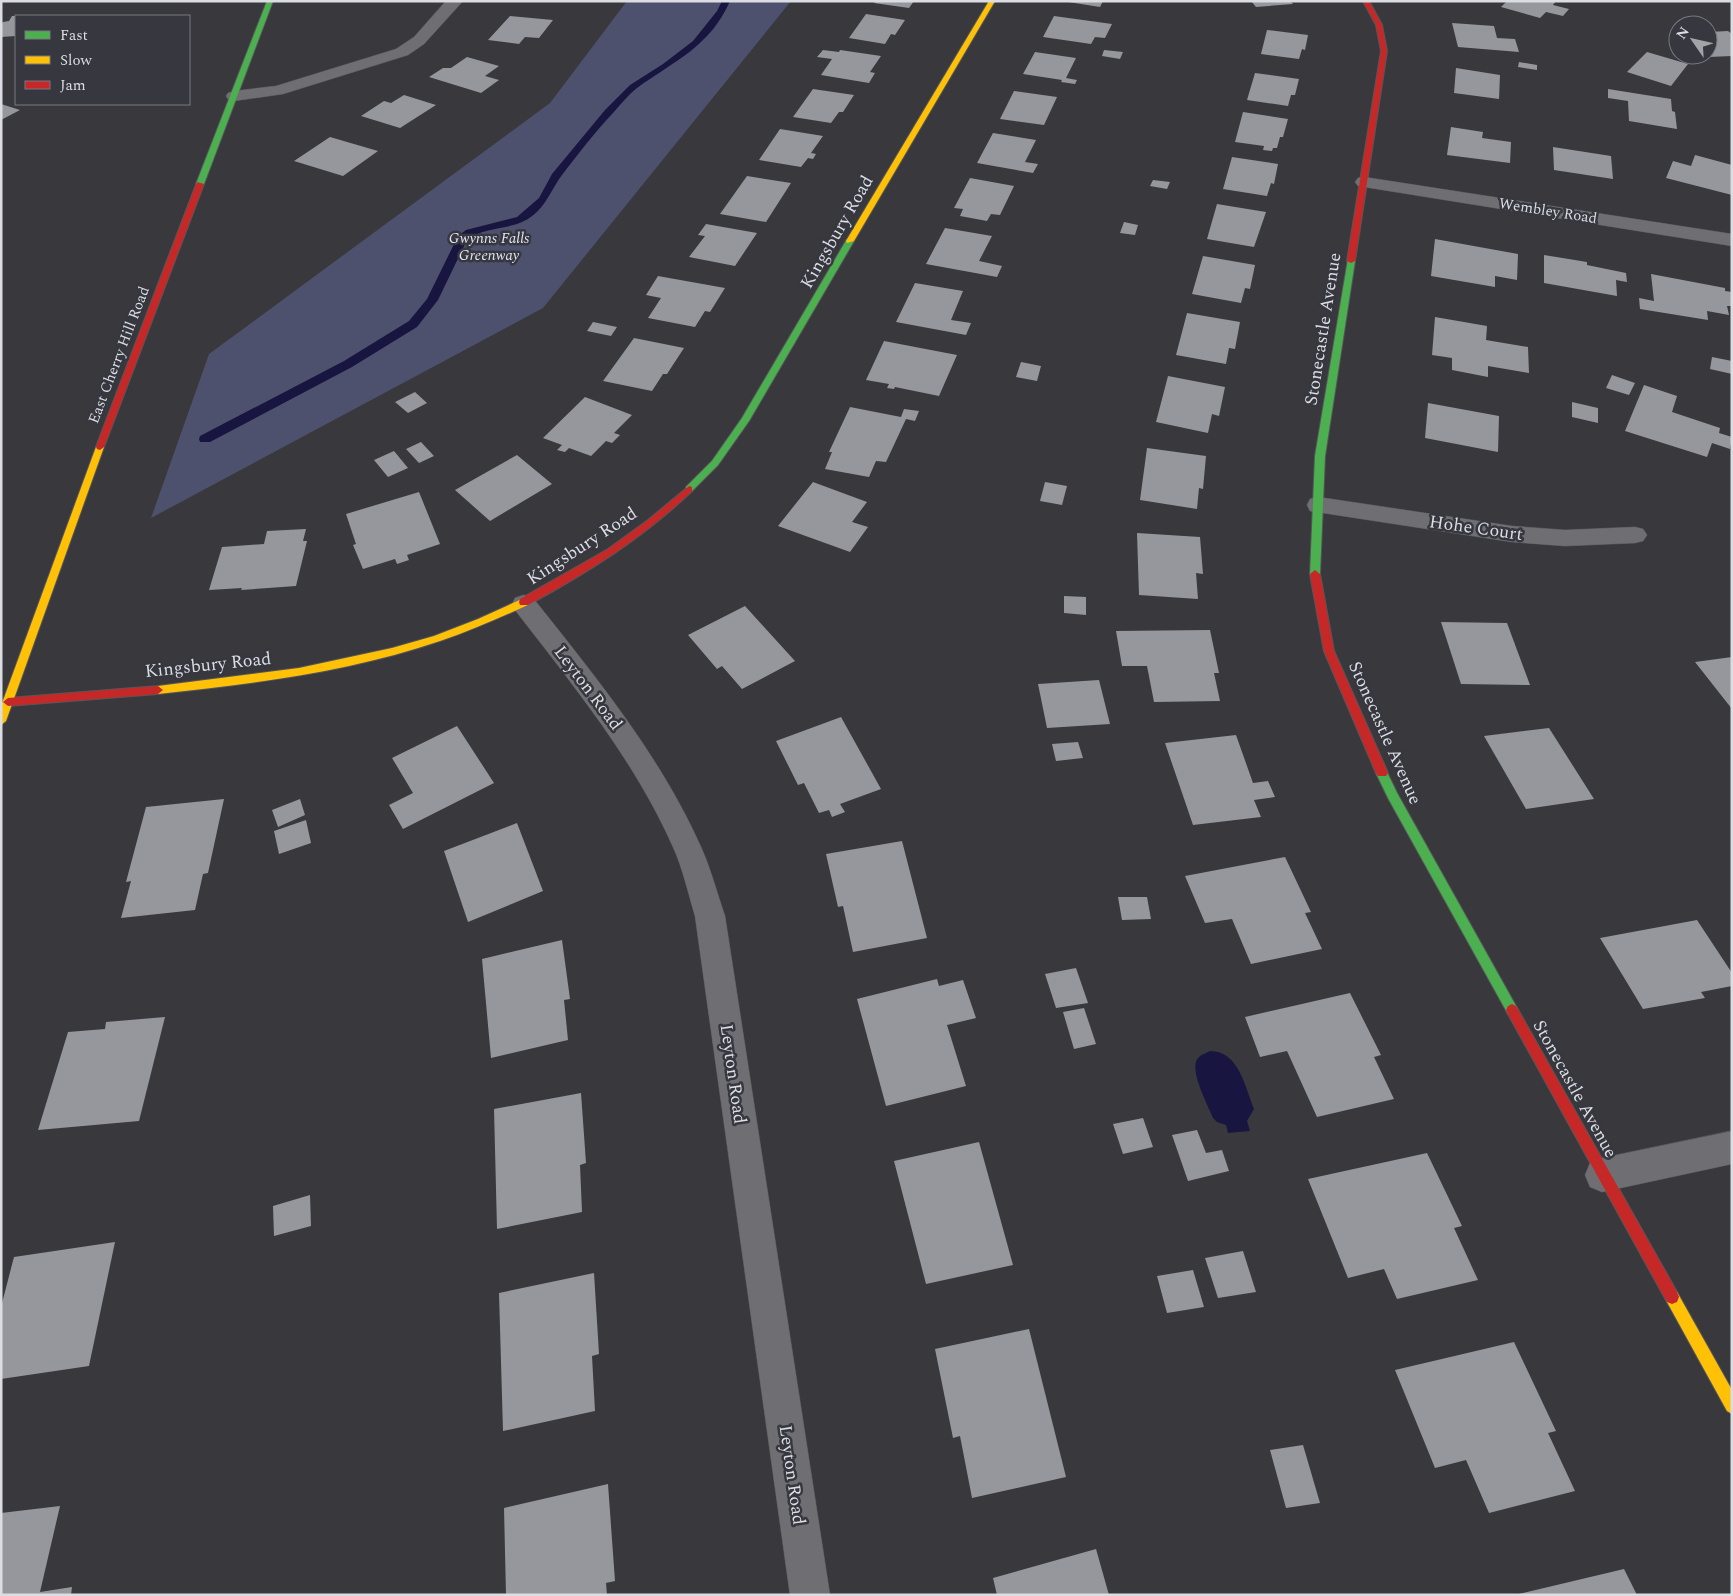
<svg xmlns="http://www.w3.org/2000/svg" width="1733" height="1596" font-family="Spectral,serif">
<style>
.green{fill:#4e516e}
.water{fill:#181640}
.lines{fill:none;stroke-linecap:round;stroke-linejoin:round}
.stream{fill:#181640;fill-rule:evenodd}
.building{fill:#96979d}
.lane-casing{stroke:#55565a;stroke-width:1}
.street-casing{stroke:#55565a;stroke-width:1}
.fast-casing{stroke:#55565a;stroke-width:2}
.slow-casing{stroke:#55565a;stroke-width:2}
.jam-casing{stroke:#55565a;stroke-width:2}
.lane{fill:#6f6f73;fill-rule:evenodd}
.street{fill:#6f6f73;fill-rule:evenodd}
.fast{fill:#4caf50;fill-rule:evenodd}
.slow{fill:#ffc107;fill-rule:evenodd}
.jam{fill:#c62828;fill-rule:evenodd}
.labels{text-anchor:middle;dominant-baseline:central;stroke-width:5;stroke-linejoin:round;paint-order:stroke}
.far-street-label{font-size:15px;fill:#dcdde2;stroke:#36373f}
.far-park-label{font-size:15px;font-style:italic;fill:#e1e3f3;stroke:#36373f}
.street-label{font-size:18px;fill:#dcdde2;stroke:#36373f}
</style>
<rect width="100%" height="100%" fill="#38383d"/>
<polygon class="green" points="627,1 791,1 543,308 151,518 209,354 550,103"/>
<path class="water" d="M1210,1051C1239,1051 1245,1087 1254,1109L1247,1121L1250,1131L1228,1133L1226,1125L1217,1122L1213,1118C1208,1105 1187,1067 1199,1057C1202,1054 1207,1053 1210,1051Z"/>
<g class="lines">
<path class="stream" d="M722,1H730C710,47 674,61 637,88C628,95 620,105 613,113C595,132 578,154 562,175C550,191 544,212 524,221C506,230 483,227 467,240L438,300L417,327L352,367L210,442H200L199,439L200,436L344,361L409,321L427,299L458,236L466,230L517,217L539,198L552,174L605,110L630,85L663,64L693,41L717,11Z"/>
</g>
<g class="building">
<polygon points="876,1 914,1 909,8 874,3"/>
<polygon points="1062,1 1103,1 1100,7"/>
<polygon points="1251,1 1290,1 1293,4 1256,7"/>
<polygon points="1507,1 1556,1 1553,5 1569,9 1563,16 1546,12 1540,18 1501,7"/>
<polygon points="866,14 905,20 895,35 891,34 885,44 849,38"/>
<polygon points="12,16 16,16 16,36 1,37 1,24 3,22 9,21"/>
<polygon points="510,16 553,20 539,38 525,37 519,44 488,40"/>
<polygon points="1054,16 1112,24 1105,38 1095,37 1091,44 1043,37"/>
<polygon points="1452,23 1494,26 1497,38 1515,39 1519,52 1458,47"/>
<polygon points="1267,30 1308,35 1305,50 1302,49 1299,59 1261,54"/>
<polygon points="1728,31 1732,34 1732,56 1709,57 1708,32"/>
<polygon points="823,50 839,52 840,50 881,56 870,72 875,73 869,83 821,75 832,59 817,57"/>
<polygon points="1104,50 1123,52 1120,59 1102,56"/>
<polygon points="1035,52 1076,58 1066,78 1077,80 1075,84 1061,82 1062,80 1023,74"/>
<polygon points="1647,52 1688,64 1671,86 1627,72"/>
<polygon points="467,57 499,66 485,76 499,80 481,93 429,77 443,68 451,68"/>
<polygon points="1519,62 1537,65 1537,70 1518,67"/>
<polygon points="1456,68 1500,75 1499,99 1454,93"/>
<polygon points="1255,73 1299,79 1295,95 1291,95 1288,106 1247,100"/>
<polygon points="813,89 854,95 843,112 839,112 831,123 793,117"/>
<polygon points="1608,89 1671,99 1672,111 1675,112 1677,129 1629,121 1628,101 1608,98"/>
<polygon points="1014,91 1057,97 1044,125 1000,119"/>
<polygon points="404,95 436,105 400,128 361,116 384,101 391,103"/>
<polygon points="1,104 20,110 1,120"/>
<polygon points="1243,112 1288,119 1283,137 1280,137 1277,148 1273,148 1272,151 1263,150 1264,146 1235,142"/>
<polygon points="1451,127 1483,132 1482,138 1511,142 1510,163 1447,155"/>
<polygon points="780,129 823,136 811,153 816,154 813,159 808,158 801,167 759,160"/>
<polygon points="993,133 1036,140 1025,162 1038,164 1033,173 977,163"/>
<polygon points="330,137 378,151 343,176 294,161"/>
<polygon points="1553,147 1611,156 1613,179 1554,170"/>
<polygon points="1695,155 1732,165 1732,195 1666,178 1673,161 1691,166"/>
<polygon points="1232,157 1278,164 1274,184 1271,183 1267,196 1223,189"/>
<polygon points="747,176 791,183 766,222 720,214"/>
<polygon points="970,178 1014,186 1000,215 991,214 987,221 960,216 963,209 954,208"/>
<polygon points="1153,180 1170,182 1167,189 1150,186"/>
<polygon points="1217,204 1266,212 1254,247 1207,239"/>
<polygon points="1124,222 1138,225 1135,235 1120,233"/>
<polygon points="706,224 757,233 735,266 689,257 705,236 698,235"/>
<polygon points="945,228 992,236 979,261 1002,266 997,277 926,264"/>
<polygon points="1435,239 1518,254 1517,280 1495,276 1495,287 1431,276"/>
<polygon points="1544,255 1587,262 1587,265 1626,273 1627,282 1616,280 1617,296 1544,283"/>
<polygon points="1203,256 1255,265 1250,289 1245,288 1241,303 1192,294"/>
<polygon points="1651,274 1725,288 1725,291 1732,292 1732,306 1727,306 1729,315 1707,311 1708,320 1640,309 1639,298 1654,301"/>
<polygon points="658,276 725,288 710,312 705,311 695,327 648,318 661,298 646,295"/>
<polygon points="915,283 963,291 951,320 971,323 966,335 896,322"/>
<polygon points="1187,313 1240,322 1235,349 1229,348 1226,364 1176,355"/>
<polygon points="1435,317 1487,326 1486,340 1528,347 1529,373 1488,366 1488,377 1452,370 1452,358 1432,355"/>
<polygon points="593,322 617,327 611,336 587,331"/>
<polygon points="634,338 684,348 667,374 663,374 652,391 603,381"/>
<polygon points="884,341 957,355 939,396 895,387 894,389 887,388 889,384 866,380"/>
<polygon points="1712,357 1732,361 1732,374 1710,369"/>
<polygon points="1021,362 1041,366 1037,381 1016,377"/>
<polygon points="1612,375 1635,383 1629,395 1606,388"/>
<polygon points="1168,376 1225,387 1219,416 1212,414 1208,433 1156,422"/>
<polygon points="1644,385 1677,396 1672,412 1720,428 1719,433 1732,437 1730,449 1712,443 1707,457 1625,431"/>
<polygon points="415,392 427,403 408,413 395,402"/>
<polygon points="585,397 632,415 614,433 620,435 612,443 606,441 591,456 569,448 565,452 557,450 562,445 543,438"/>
<polygon points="1572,402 1598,408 1598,423 1572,417"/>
<polygon points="1428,403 1499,416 1498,452 1425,438"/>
<polygon points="850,407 901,417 904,409 919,411 915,421 906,419 886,462 876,461 869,477 825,469 832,452 829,452"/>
<polygon points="421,442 434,456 419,463 406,449"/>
<polygon points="1147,448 1206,456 1203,489 1199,488 1197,509 1140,500"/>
<polygon points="394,451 408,468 388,477 374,460"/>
<polygon points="517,455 552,484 490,521 455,490"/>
<polygon points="813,482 867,502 852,522 868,527 850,552 778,526"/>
<polygon points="1045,482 1067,486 1062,505 1040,501"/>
<polygon points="419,492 440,544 407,555 409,560 397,564 395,559 363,569 353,545 356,544 346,514"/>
<polygon points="306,529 303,541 307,541 296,586 241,590 242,588 209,590 222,547 264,544 267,531"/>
<polygon points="1137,533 1200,537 1203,574 1196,573 1198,599 1139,595"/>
<polygon points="1064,596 1086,597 1086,615 1064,613"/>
<polygon points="745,606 795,661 742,689 722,666 717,669 688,635"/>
<polygon points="1441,622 1507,623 1530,685 1461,684"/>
<polygon points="1210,630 1219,673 1214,673 1220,701 1154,702 1147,666 1122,666 1116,631"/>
<polygon points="1732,657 1732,709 1695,662"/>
<polygon points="1099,680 1110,724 1047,728 1038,684"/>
<polygon points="841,717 881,789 840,804 845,812 832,817 829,810 819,813 804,783 798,785 776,741"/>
<polygon points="457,726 494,783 403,829 389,805 413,793 392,758"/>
<polygon points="1549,728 1594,799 1526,809 1484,736"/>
<polygon points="1236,735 1253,783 1268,781 1275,797 1254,800 1261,817 1193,825 1165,743"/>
<polygon points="1078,742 1083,758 1056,761 1052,744"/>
<polygon points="224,799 208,873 203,874 195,910 121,918 131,881 126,882 146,807"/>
<polygon points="300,799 305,815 278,827 272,810"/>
<polygon points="306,820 311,843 279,854 274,831"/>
<polygon points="517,823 543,891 468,922 444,851"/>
<polygon points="902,841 927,938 853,952 843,906 838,907 826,854"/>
<polygon points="1285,857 1311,912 1305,913 1322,949 1251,964 1232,919 1205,923 1185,876"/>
<polygon points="1118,897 1147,897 1151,919 1122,920"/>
<polygon points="1697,920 1732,973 1732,986 1701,992 1705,998 1643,1009 1600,938"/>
<polygon points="562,940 570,999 564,1000 568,1040 491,1058 482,959"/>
<polygon points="1076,968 1088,1003 1056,1008 1045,974"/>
<polygon points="937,979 939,986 963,980 976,1018 947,1025 966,1086 886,1106 857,999"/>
<polygon points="1350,993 1381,1055 1374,1057 1394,1099 1317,1117 1287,1051 1260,1057 1245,1017"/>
<polygon points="1084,1008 1096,1044 1074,1049 1063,1012"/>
<polygon points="165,1017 139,1121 38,1130 68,1032 105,1029 106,1022"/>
<polygon points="581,1093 586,1163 580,1165 582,1212 497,1229 494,1109"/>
<polygon points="1143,1118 1153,1147 1123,1154 1113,1124"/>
<polygon points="1197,1130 1206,1153 1222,1150 1229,1171 1188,1181 1172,1135"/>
<polygon points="979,1142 1013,1265 926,1284 894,1161"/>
<polygon points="1427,1153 1462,1226 1454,1228 1478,1280 1397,1299 1384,1269 1348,1278 1308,1179"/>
<polygon points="310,1195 311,1226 274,1236 273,1206"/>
<polygon points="115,1242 89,1366 1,1379 1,1307 14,1257"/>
<polygon points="1243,1251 1256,1292 1218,1298 1205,1258"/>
<polygon points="1193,1270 1204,1307 1167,1313 1157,1276"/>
<polygon points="594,1273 599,1354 592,1356 595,1411 503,1431 499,1293"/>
<polygon points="1029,1329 1066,1477 972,1498 960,1436 953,1438 935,1349"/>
<polygon points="1514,1342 1556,1431 1548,1433 1575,1491 1489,1513 1466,1460 1435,1468 1395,1370"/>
<polygon points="1303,1445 1320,1503 1286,1508 1270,1450"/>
<polygon points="608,1484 615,1581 606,1583 607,1595 506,1595 504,1508"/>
<polygon points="60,1506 40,1592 72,1587 71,1595 1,1595 1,1513"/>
<polygon points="1096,1549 1109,1595 997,1595 993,1578"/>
<polygon points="1624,1569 1637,1595 1519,1595 1519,1594"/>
</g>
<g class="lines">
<defs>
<polygon id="lane" points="446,1 463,1 424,44 408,55 283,94 234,101 228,99 226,96 228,93 234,91 276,86 396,49 414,37"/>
<g id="street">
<polygon points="1364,177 1732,234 1732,246 1358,186 1355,182 1358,178"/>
<polygon points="1318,497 1512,526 1565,530 1635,527 1643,529 1647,535 1643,541 1635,543 1565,546 1512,542 1310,511 1307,505 1310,499"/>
<path d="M524,595L533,598C595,676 660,755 701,847C711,869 717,893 725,916L830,1595H790L695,916C688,893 683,869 673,847C635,761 573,685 515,610L512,604L515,598Z"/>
<polygon points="1732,1131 1732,1164 1602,1192 1590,1187 1585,1175 1590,1163 1602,1158"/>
</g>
<g id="fast">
<polygon points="267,1 273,1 204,184 197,186 196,184"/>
<polygon points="847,239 854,241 749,421 718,465 692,491 686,491 686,487 712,461 742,418"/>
<polygon points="1348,259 1355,261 1325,456 1320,574 1315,578 1310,574 1315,456"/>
<polygon points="1382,768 1386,770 1397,793 1516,1006 1518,1010 1516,1014 1512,1016 1508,1014 1388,798 1376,773 1378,770"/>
</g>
<g id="slow">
<polygon points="989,1 995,1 854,241 847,243 846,241"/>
<polygon points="100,444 104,447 6,721 1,725 1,706 96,447"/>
<path d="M524,598L529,602L528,605C499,618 470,631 440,641C349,672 253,684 158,694L153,690L158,686L299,668L392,648L434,636L478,619Z"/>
<polygon points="1672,1290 1677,1292 1732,1390 1732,1414 1727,1411 1667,1302 1665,1297 1667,1292"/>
</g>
<g id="jam">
<polygon points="1363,1 1369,1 1382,25 1387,51 1355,261 1351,263 1347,261 1381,51 1376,25"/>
<polygon points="197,182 204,184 104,447 100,450 97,449 96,447"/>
<path d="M689,486L692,487V491C643,538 587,573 528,605H520L519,602L520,599L608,549L648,520Z"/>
<polygon points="1315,570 1320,574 1334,651 1388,773 1386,776 1378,776 1376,773 1324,651 1310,574"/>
<polygon points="158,686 163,690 158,694 8,706 3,702 8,698"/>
<polygon points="1512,1004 1516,1006 1677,1292 1679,1297 1677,1302 1672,1304 1667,1302 1508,1014 1506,1010 1508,1006"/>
</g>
</defs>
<use href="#lane" class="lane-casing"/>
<use href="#street" class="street-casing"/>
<use href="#fast" class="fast-casing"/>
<use href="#slow" class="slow-casing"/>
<use href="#jam" class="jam-casing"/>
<use href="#lane" class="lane"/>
<use href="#street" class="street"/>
<use href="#fast" class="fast"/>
<use href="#slow" class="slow"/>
<use href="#jam" class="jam"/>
</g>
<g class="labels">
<g class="far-street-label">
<text transform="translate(1548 211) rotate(9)">Wembley Road</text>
<text transform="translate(119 355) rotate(-69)">East Cherry Hill Road</text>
</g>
<g class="far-park-label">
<text x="489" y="238">Gwynns Falls<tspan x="489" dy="17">Greenway</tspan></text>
</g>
<g class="street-label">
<text transform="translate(837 232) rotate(-60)">Kingsbury Road</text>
<text transform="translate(1323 329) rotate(-81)">Stonecastle Avenue</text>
<text transform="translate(1476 528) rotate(8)">Hohe Court</text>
<text transform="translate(582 546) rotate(-33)">Kingsbury Road</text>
<text transform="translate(208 665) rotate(-6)">Kingsbury Road</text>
<text transform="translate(588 688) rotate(53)">Leyton Road</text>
<text transform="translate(1385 733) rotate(66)">Stonecastle Avenue</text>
<text transform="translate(733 1074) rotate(82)">Leyton Road</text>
<text transform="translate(1575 1089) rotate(61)">Stonecastle Avenue</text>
<text transform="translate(792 1475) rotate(82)">Leyton Road</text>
</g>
</g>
<rect width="1733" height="1596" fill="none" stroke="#dcdde2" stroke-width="5"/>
<rect x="15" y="15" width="175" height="90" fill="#36373f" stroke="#787980"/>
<rect x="25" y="31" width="25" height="8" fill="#4caf50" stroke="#787980"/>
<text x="60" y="40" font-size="15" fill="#dcdde2">Fast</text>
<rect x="25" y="56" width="25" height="8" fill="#ffc107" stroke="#787980"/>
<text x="60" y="65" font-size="15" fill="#dcdde2">Slow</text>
<rect x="25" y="81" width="25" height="8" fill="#c62828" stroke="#787980"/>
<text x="60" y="90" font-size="15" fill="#dcdde2">Jam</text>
<g transform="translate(1693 40) rotate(304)"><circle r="24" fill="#36373f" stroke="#787980"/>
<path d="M0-4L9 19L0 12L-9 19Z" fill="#a3a3a8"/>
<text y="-8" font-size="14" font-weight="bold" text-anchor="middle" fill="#dcdde2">N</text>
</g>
</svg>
